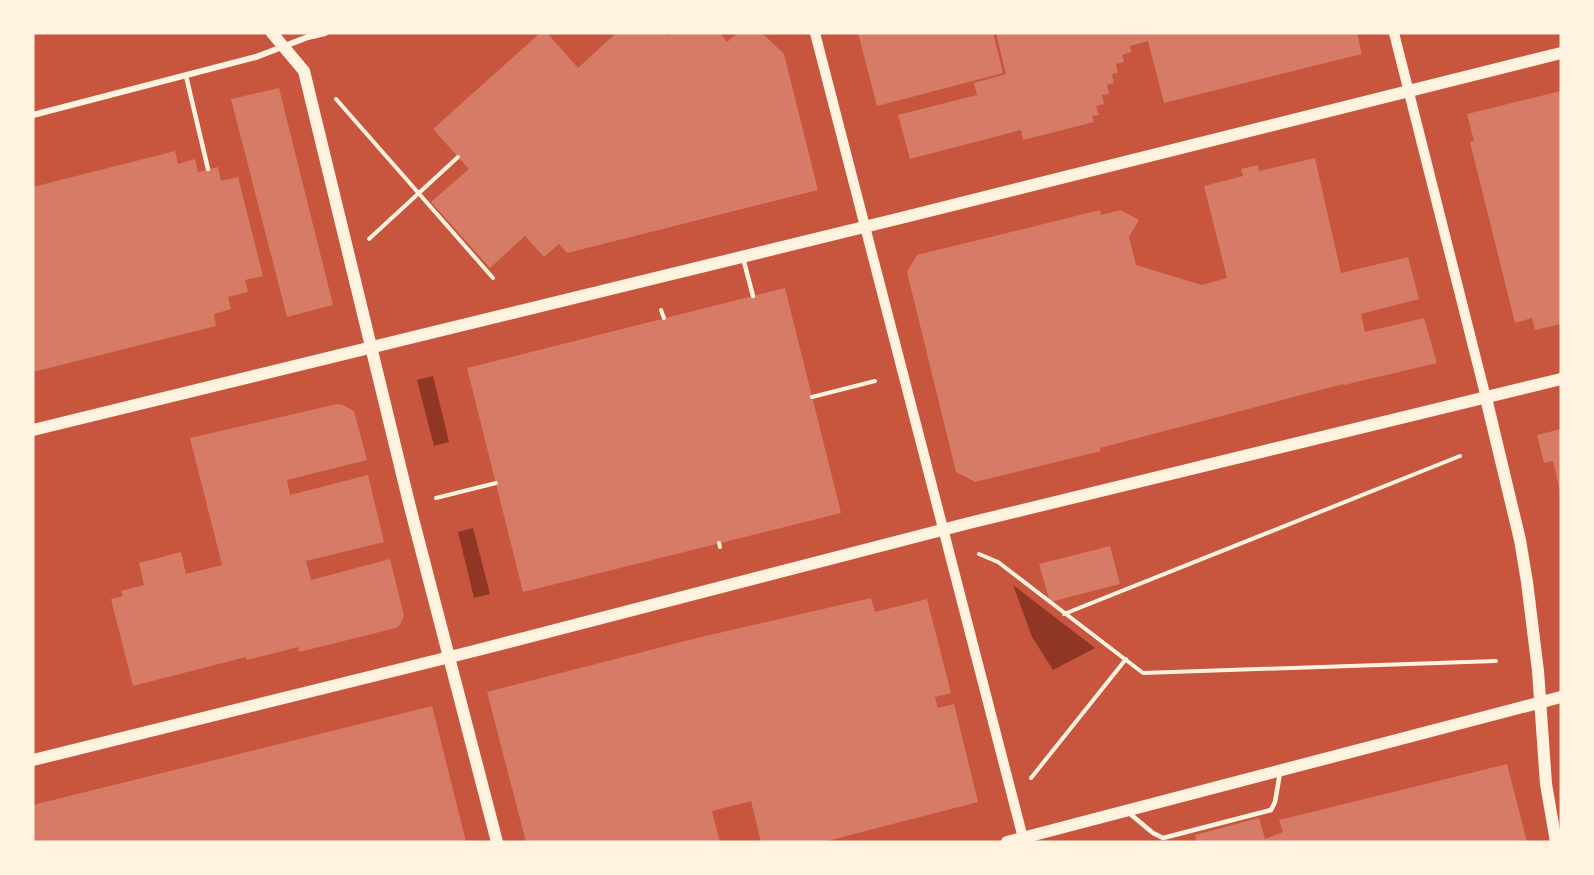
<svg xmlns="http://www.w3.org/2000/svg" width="1594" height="875" font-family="Jost,sans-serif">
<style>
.water{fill:#8f3625}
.building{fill:#d67c66}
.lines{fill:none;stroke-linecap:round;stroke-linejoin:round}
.path{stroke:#fff3e0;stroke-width:4}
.service{stroke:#fff3e0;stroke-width:4.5}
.minor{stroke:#fff3e0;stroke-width:6}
.tertiary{stroke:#fff3e0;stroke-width:10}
.secondary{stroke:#fff3e0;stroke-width:12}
</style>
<rect width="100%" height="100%" fill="#c8553d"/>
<g class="water">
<polygon points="433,376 449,442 434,446 417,380"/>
<polygon points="473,528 490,594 474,598 458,532"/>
<polygon points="1013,585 1095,648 1053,670 1032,637"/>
</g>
<g class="building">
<polygon points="540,33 547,33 578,68 616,33 665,33 667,36 670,33 720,33 727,42 738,33 762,33 784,54 818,190 567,253 559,244 544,257 525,236 490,268 431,202 469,169 433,129"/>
<polygon points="858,33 993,33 1003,73 877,106"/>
<polygon points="996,33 1357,33 1362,54 1164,103 1148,41 1130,46 1131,52 1122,55 1124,62 1116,64 1118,73 1112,74 1114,83 1107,85 1109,94 1102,95 1104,104 1096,106 1099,115 1092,116 1094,122 1023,140 1021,130 910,159 898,115 977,95 974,83 1006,74"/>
<polygon points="279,88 333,305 287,317 231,99"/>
<polygon points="1561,91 1561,324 1535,330 1532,318 1515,323 1470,142 1474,141 1467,114"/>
<polygon points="175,151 178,164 195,159 198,172 218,167 221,181 238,177 263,276 245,280 248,292 228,297 231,309 214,314 216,326 33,372 33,187"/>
<polygon points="1315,158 1341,273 1408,257 1419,299 1361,314 1365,332 1424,318 1437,363 1344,385 1343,384 1100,448 1101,451 975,482 956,472 907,272 917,255 1100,210 1101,215 1121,210 1139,220 1129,237 1136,265 1202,285 1227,278 1204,186 1243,176 1241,169 1258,165 1259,171"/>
<polygon points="785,288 841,513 523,592 467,368"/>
<polygon points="337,404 343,405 354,411 367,460 287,480 290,495 368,475 384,542 306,561 311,580 390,559 404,616 400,625 396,628 299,652 298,647 247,660 246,657 133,686 111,599 123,596 121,591 144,585 139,563 181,552 186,574 222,565 190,438"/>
<polygon points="1561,429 1561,492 1560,492 1553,461 1544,463 1537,435"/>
<polygon points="1110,546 1120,584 1050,602 1039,564"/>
<polygon points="871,598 875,612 927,599 951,693 935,697 938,708 954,704 978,802 823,842 761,842 751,801 712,811 720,842 526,842 487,692 697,638"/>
<polygon points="432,706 466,842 33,842 33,805"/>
<polygon points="1507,764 1527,842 1197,842 1195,835 1259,818 1265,839 1283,832 1279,820"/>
</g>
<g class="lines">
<g class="path">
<polyline points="336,99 493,278"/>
<polyline points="369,239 458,157"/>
<polyline points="661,310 664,318"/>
<polyline points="812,397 875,381"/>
<polyline points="436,498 496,483"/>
<polyline points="719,543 720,547"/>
<polyline points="979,554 998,562 1143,673 1496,661"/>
<polyline points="1064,614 1460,456"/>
<polyline points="1031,778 1126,659"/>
</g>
<g class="service">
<polyline points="186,76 208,169"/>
<polyline points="743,258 753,296"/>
<polyline points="1129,813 1153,833 1163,838 1271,810 1275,802 1280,773"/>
</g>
<polyline class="minor" points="33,115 256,57 308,37 325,33"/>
<g class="tertiary">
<polyline points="815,33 1024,842"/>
<polyline points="1394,33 1486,398"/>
</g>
<g class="secondary">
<polyline points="272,33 304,71 410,507 497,842"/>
<polyline points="1486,398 1520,540 1527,582 1538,671 1546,784 1556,842"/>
<polyline points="33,430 901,218 1561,53"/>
<polyline points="33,760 474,651 969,523 1561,379"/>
<polyline points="1007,842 1561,697"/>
</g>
</g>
<rect width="1594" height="875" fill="none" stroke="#fff3e0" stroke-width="69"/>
</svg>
